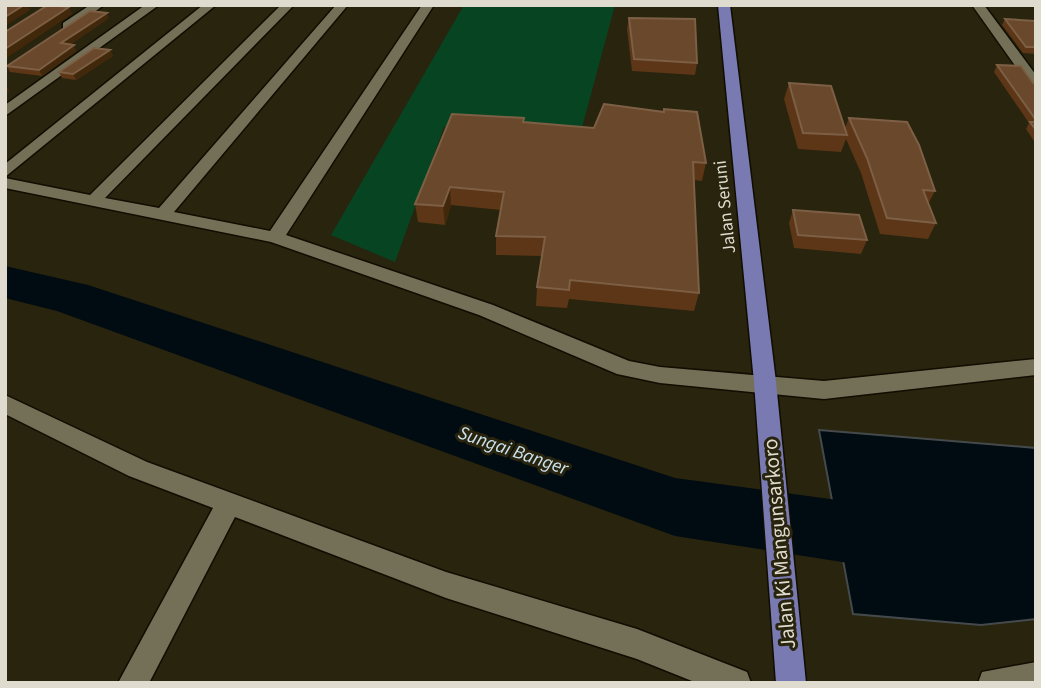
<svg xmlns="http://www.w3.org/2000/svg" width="1041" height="688" font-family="'Source Sans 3',sans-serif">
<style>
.green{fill:#074522}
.water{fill:#010b12;stroke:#444a4b;stroke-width:2}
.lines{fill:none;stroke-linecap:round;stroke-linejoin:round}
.river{fill:#010b12;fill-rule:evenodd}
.minor-casing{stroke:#110d00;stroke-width:3}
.major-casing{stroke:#110d00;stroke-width:3}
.minor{fill:#747058;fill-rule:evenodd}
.major{fill:#787ab1;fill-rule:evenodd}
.wall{fill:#5c3617}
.shaded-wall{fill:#41280b}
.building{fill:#6a482b;stroke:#7c5f44;stroke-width:2}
.labels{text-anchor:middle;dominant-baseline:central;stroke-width:6;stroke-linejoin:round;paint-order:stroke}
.street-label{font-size:18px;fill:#dfdccf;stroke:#28240e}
.water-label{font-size:19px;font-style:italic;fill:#cce4f1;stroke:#28240e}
.near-street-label{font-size:21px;fill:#dfdccf;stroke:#28240e}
</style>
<rect width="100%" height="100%" fill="#28240e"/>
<polygon class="green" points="464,5 615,5 580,135 470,122 444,127 395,262 331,235"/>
<polygon class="water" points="819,430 1036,448 1036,619 981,625 853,614"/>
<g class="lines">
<polygon class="river" points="5,266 88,285 675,478 881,506 1036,497 1036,557 881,568 675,536 57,311 5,298"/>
<defs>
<g id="minor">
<polygon points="90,5 104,5 71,29 63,29 63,23"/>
<polygon points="145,5 159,5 5,116 5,105"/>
<polygon points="203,5 216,5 5,177 5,164"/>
<polygon points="281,5 294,5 105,198 159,208 336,5 348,5 174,212 270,231 422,5 434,5 286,235 493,305 629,361 660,367 824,381 1036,359 1036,375 824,399 660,383 617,374 479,315 271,242 5,188 5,178 90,195"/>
<polygon points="972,5 984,5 1036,75 1036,89 1031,88"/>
<polygon points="5,395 147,462 446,572 637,629 747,672 751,683 697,683 637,659 446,598 235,517 149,683 118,683 213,508 129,476 5,414"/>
<polygon points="1036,662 1036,683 978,683 982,672"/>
</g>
<polygon id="major" points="718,5 730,5 776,382 806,683 776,683 754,382"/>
</defs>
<use href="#minor" class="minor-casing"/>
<use href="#major" class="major-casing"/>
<use href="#minor" class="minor"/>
<use href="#major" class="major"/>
</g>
<g class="wall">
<polygon points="109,18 71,44 76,51 42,76 10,72 7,66"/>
<polygon points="629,18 697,63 695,75 632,71 627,29"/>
<polygon points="1005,19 1036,23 1036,54 1023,53 1002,25"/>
<polygon points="110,50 113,56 76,80 62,78 59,72"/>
<polygon points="997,65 1036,84 1036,144 1026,129 1029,123 994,72"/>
<polygon points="789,83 845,128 849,118 935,191 928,204 936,223 928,239 880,234 861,173 846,139 841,152 798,149 784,99"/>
<polygon points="524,122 706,163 702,181 694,180 699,293 694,311 569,299 567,308 536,306 537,287 542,256 496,255 496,236 501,210 451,205 445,225 418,222 415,204"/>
<polygon points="793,210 867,240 861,254 794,248 789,223"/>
</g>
<g class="shaded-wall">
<polygon points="24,5 28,5 30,10 5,26 5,17"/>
<polygon points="69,7 72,14 5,59 5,49"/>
<polygon points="107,13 109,18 64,49 61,43"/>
<polygon points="74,45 76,51 42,76 39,70"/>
<polygon points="110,50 113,56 76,80 73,74"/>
<polygon points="6,85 10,91 5,95 5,86"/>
<polygon points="450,187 451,205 445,225 443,206"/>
</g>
<g class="building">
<polygon points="5,5 24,5 5,17"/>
<polygon points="48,5 69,7 5,49 5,32"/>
<polygon points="90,11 107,13 61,43 74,45 39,70 7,66"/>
<polygon points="629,18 695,19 697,63 634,59"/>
<polygon points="1005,19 1035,21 1036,23 1036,47 1026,47"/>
<polygon points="94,48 110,50 73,74 59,72"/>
<polygon points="997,65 1021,66 1033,83 1036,84 1036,120"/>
<polygon points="789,83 831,86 847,135 803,133"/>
<polygon points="604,104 664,112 664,109 697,112 706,163 693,162 699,293 570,280 569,290 537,287 545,237 496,236 504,192 450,187 443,206 415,204 452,114 524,118 523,122 594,128"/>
<polygon points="849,118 907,122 919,145 935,191 923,190 936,223 887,218 867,158"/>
<polygon points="1030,122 1036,122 1036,130"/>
<polygon points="793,210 859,215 867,240 798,235"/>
</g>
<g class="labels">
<g class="street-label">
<text transform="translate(725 207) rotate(-96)">Jalan Seruni</text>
</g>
<g class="water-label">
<text transform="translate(513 451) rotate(19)">Sungai Banger</text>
</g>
<g class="near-street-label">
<text transform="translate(779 544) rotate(-95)">Jalan Ki Mangunsarkoro</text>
</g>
</g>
<rect width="1041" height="688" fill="none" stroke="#dfdccf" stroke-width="14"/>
</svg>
